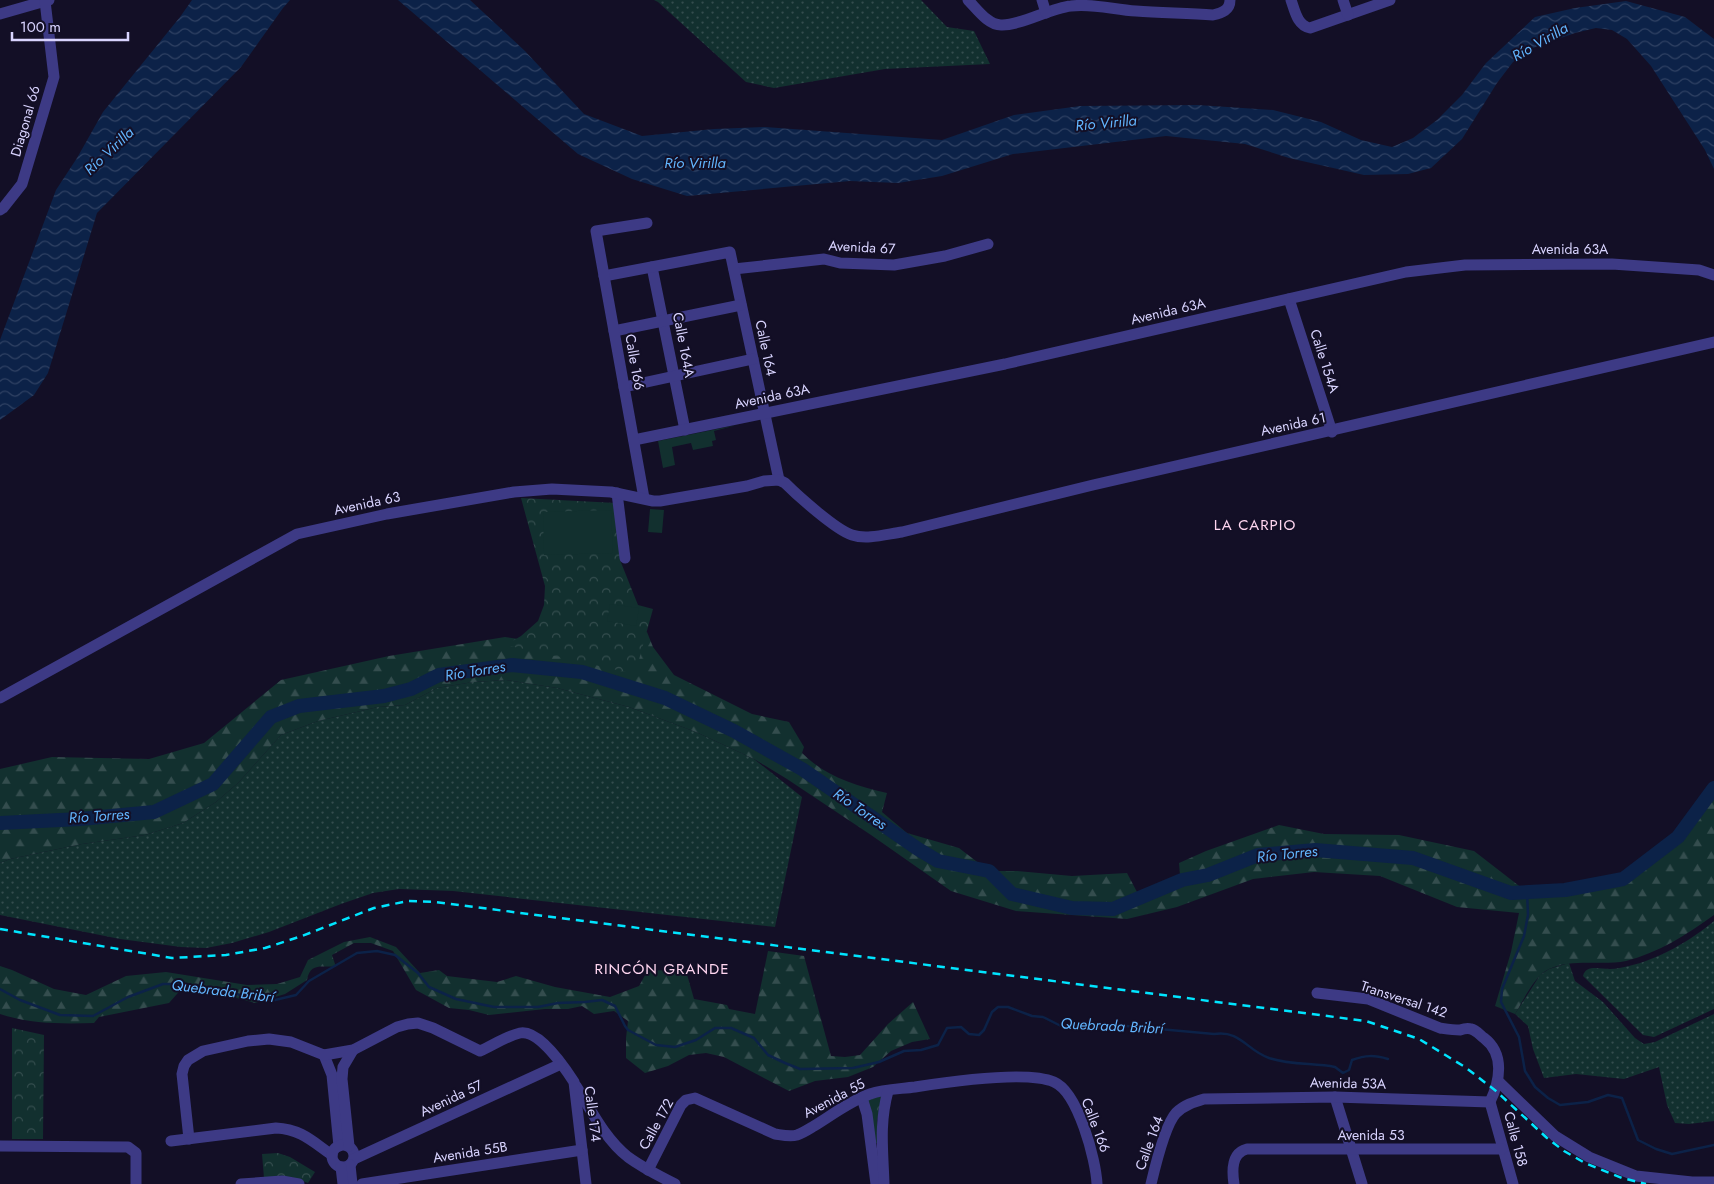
<svg xmlns="http://www.w3.org/2000/svg" width="1714" height="1184" font-family="Jost,sans-serif">
<style>
.grass{fill:url(#grass-dots)}
.forest{fill:url(#forest-firs)}
.park{fill:url(#park-crowns)}
.garden{fill:#12302f}
.water{fill:url(#water-waves)}
.lines{fill:none;stroke-linecap:round;stroke-linejoin:round}
.stream{stroke:#0c2248;stroke-width:2.5}
.river{stroke:#0c2248;stroke-width:14}
.minor{stroke:#3d3a85;stroke-width:11}
.rail{stroke:#00e5ff;stroke-width:2.5;stroke-dasharray:8 6;stroke-linecap:butt}
.labels{text-anchor:middle;dominant-baseline:central;stroke-width:4;stroke-linejoin:round;paint-order:stroke}
.street-label{font-size:14px;fill:#d9d4ff;stroke:#130f26}
.water-label{font-size:15px;font-style:italic;fill:#62b6ff;stroke:#130f26}
.neighbourhood-label{font-size:15px;letter-spacing:1px;fill:#ffd6f0;stroke:#130f26}
</style>
<defs>
<pattern id="grass-dots" width="8" height="8" patternUnits="userSpaceOnUse" patternTransform="scale(1.25)"><rect width="8" height="8" fill="#12302f"/><path d="M2 2h.1M6 6h.1" fill="none" stroke="#344d4e" stroke-width="1.8" stroke-linecap="round"/></pattern>
<pattern id="forest-firs" width="22" height="20" patternUnits="userSpaceOnUse" patternTransform="scale(1.25)"><rect width="22" height="20" fill="#12302f"/><path d="M5 1l3.5 6h-7zM16 11l3.5 6h-7z" fill="#344d4e"/></pattern>
<pattern id="park-crowns" width="20" height="18" patternUnits="userSpaceOnUse" patternTransform="scale(1.25)"><rect width="20" height="18" fill="#12302f"/><path d="M2 6a3 3 0 1 1 6 0M12 15a3 3 0 1 1 6 0" fill="none" stroke="#344d4e"/></pattern>
<pattern id="water-waves" width="16" height="10" patternUnits="userSpaceOnUse" patternTransform="scale(1.25)"><rect width="16" height="10" fill="#0c2248"/><path d="M0 5q4-4 8 0t8 0" fill="none" stroke="#2f4163"/></pattern>
</defs>
<rect width="100%" height="100%" fill="#130f26"/>
<g class="grass">
<polygon points="654,0 921,0 947,27 974,31 990,64 885,69 774,88 746,82 658,2"/>
<polygon points="506,680 557,688 629,707 696,732 754,759 802,797 775,927 453,891 399,889 373,893 341,904 269,932 232,943 206,948 181,947 120,939 0,915 0,863 10,859 82,844 145,835 183,823 216,802 238,783 281,735 318,721 378,707 405,705 437,688 473,682"/>
<path d="M1714,921V1009L1654,1037L1643,1035L1583,976C1586,964 1600,969 1610,969C1616,969 1623,967 1629,966C1659,959 1690,941 1714,921Z"/>
<polygon points="1569,963 1575,981 1603,1002 1635,1038 1644,1044 1655,1042 1714,1014 1714,1121 1689,1124 1675,1123 1667,1105 1659,1067 1624,1079 1576,1074 1544,1078 1533,1049 1528,1026 1515,1014 1540,975 1549,969"/>
</g>
<g class="forest">
<path d="M647,632L653,647L674,675L752,714L789,722L804,747L802,753C826,777 854,785 887,793L882,812L907,833L959,848L989,871H1017L1072,876L1127,873L1137,892L1180,875L1179,863L1206,851L1279,825L1324,834L1399,835L1474,851L1527,892L1565,890L1623,879L1678,838L1714,788V915C1688,934 1658,953 1626,961C1602,966 1573,958 1549,969C1535,975 1523,1001 1515,1014L1495,1006L1511,952L1519,913L1457,907L1380,876L1314,872L1253,879L1177,907L1127,919L1016,911L951,891L871,835L787,779L754,759L696,732L629,707L557,688L506,680L473,682L437,688L405,705L378,707L318,721L281,735L238,783L216,802L183,823L145,835L82,844L10,859L0,863V769L52,757L149,759L204,743L281,680L389,656L505,637L595,650Z"/>
<path d="M370,937L396,947L420,973L439,970L447,976L497,982L516,976L555,987L610,997L639,986L648,970L686,971L694,999L727,1005L729,1009L755,1014L768,951L804,956L831,1056L845,1057L860,1055L888,1024L913,1002L930,1039L912,1042L891,1051L873,1067L848,1077L815,1081L789,1091L724,1057L706,1053L689,1055L668,1066L645,1073L626,1058V1038L628,1021L614,1011L594,1014L582,1006L568,1009H545L489,1015L469,1010L449,1008L416,990L393,951L371,943H354L332,955L336,967C321,967 310,963 307,980L285,994L255,1003L226,995L184,986L169,1003L99,1017L94,1023C61,1024 31,1024 0,1014V966L12,970L54,989L86,995L126,976L166,972L247,985L277,984L300,977L308,960L344,942Z"/>
</g>
<g class="park">
<polygon points="521,498 616,503 620,560 638,605 653,609 635,674 506,645 521,636 538,621 544,605 545,586"/>
<polygon points="12,1028 44,1035 43,1139 12,1139"/>
<polygon points="884,1094 877,1120 878,1143 875,1143 864,1099"/>
<polygon points="278,1153 290,1157 315,1172 308,1183 291,1177 264,1178 262,1154"/>
</g>
<g class="garden">
<polygon points="737,425 714,431 716,440 712,441 713,446 693,450 691,443 672,447 675,465 663,468 658,441"/>
<polygon points="650,509 664,510 662,533 648,532"/>
<polygon points="611,510 613,553 544,555 543,512"/>
<polygon points="610,604 639,608 636,626 607,621"/>
</g>
<g class="water">
<polygon points="192,0 290,0 283,8 241,67 97,213 48,373 34,395 0,420 0,340 56,190 77,158 103,112 180,17"/>
<polygon points="398,0 470,0 525,51 584,114 642,136 714,129 765,127 942,140 1014,115 1080,106 1198,105 1273,110 1321,122 1361,140 1392,147 1413,138 1437,120 1462,95 1486,63 1535,17 1575,8 1626,1 1685,17 1714,39 1714,169 1705,150 1651,66 1627,39 1612,30 1596,28 1575,33 1533,48 1513,62 1497,83 1462,139 1431,168 1408,174 1364,175 1289,158 1245,144 1166,136 1013,154 942,176 898,183 850,181 687,196 632,179 578,154"/>
</g>
<g class="lines">
<g class="stream">
<polyline points="1527,892 1528,915 1524,936 1502,989 1501,1002 1519,1037 1525,1071 1535,1087 1548,1098 1560,1105 1588,1102 1608,1095 1622,1098 1638,1140 1656,1149 1672,1154 1714,1145"/>
<path d="M0,989L20,1000L60,1015L93,1016L128,997L163,984H181L226,991L254,999L275,1000L296,995L309,981L357,953L377,951L395,955L418,973L429,987L456,999L494,1007H538L558,1003L585,1002L602,1000L615,1006L625,1026L628,1030L656,1045L675,1047L696,1040L715,1028H731L754,1038L768,1055L785,1063L800,1069L853,1068L879,1062L904,1051L921,1050L938,1045L947,1028L961,1027L969,1034L979,1035L984,1030L992,1012L998,1007H1008L1032,1016L1043,1017L1061,1026H1126L1214,1034C1241,1030 1246,1050 1269,1058C1290,1065 1314,1063 1335,1067L1343,1073L1349,1070L1352,1060C1366,1055 1374,1055 1388,1059"/>
</g>
<polyline class="river" points="0,823 80,819 154,812 213,784 271,717 299,706 384,696 411,689 439,675 512,665 582,672 665,698 734,731 802,769 918,849 938,861 989,871 1012,894 1072,908 1113,909 1182,880 1208,875 1258,855 1315,850 1413,858 1511,893 1565,890 1623,879 1678,837 1714,788"/>
<g class="minor">
<path d="M968,0C977,9 988,25 1001,25C1020,26 1050,8 1071,6C1093,3 1115,10 1136,11C1162,13 1188,13 1213,15C1222,13 1230,10 1230,0"/>
<polyline points="1042,0 1046,13"/>
<path d="M1291,0C1295,11 1297,25 1310,28L1390,0"/>
<polyline points="1343,0 1348,15"/>
<polyline points="0,14 49,0"/>
<polyline points="0,210 3,208 22,184 54,77 45,1"/>
<polyline points="652,267 685,430"/>
<polyline points="734,269 824,259 840,263 894,265 945,256 988,244"/>
<polyline points="604,276 730,252 779,480"/>
<polyline points="1289,299 1332,432"/>
<polyline points="614,331 741,305"/>
<polyline points="624,387 753,359"/>
<polyline points="634,440 1005,364 1406,272 1465,265 1612,264 1699,270 1714,275"/>
<polyline points="617,493 625,558"/>
<polyline points="644,498 596,231 647,223"/>
<path d="M0,698L297,534L387,514L514,492L552,489L611,492L653,501H660L747,486L764,481L779,480L785,483C798,496 836,530 852,535C867,540 887,534 902,532L1093,485L1714,342"/>
<path d="M1317,993L1368,999L1440,1028C1447,1029 1453,1030 1460,1030C1463,1029 1468,1028 1471,1029C1476,1030 1480,1035 1484,1038C1505,1054 1500,1081 1490,1102"/>
<polyline points="324,1055 332,1075 339,1146"/>
<polyline points="1499,1082 1555,1136 1589,1157 1636,1176 1692,1182 1714,1182"/>
<path d="M576,1086C591,1110 605,1139 628,1157C643,1168 659,1176 675,1184"/>
<polyline points="1335,1097 1362,1184"/>
<polyline points="862,1098 867,1114 876,1184"/>
<polyline points="1490,1102 1513,1184"/>
<path d="M189,1139L182,1074L184,1066L188,1060L203,1051L248,1041L269,1039L291,1042L324,1055L353,1050L397,1027L408,1024L418,1023L433,1028L480,1051C493,1045 507,1036 520,1033C539,1029 565,1068 574,1082L586,1184"/>
<path d="M171,1141L276,1128C301,1129 313,1142 332,1155"/>
<circle cx="343" cy="1156" r="11"/>
<polyline points="0,1146 128,1147 136,1153 136,1184"/>
<polyline points="349,1146 342,1079 343,1067 353,1050"/>
<polyline points="354,1159 561,1064"/>
<polyline points="350,1165 352,1184"/>
<polyline points="341,1167 343,1184"/>
<path d="M648,1170L681,1105L686,1100L695,1098L775,1134C782,1135 790,1137 797,1135C803,1133 809,1129 814,1126C832,1115 850,1101 870,1094C884,1089 900,1089 915,1087C947,1082 1026,1070 1054,1082C1078,1092 1096,1160 1097,1184"/>
<polyline points="241,1184 282,1181 299,1184"/>
<polyline points="362,1184 582,1150"/>
<path d="M884,1184C883,1151 879,1124 888,1091"/>
<path d="M1151,1184C1155,1167 1165,1125 1176,1113C1184,1105 1194,1102 1204,1099L1335,1097L1490,1102"/>
<path d="M1234,1184C1232,1171 1231,1153 1247,1149H1502"/>
</g>
<polyline class="rail" points="0,929 172,958 226,955 265,948 302,936 374,908 408,901 435,902 1366,1021 1419,1039 1465,1067 1496,1091 1547,1138 1564,1151 1585,1163 1622,1178 1646,1184"/>
</g>
<g class="labels">
<g class="street-label">
<text transform="translate(25 121) rotate(-74)">Diagonal 66</text>
<text transform="translate(862 247) rotate(3)">Avenida 67</text>
<text x="1570" y="249">Avenida 63A</text>
<text transform="translate(1168 311) rotate(-13)">Avenida 63A</text>
<text transform="translate(684 345) rotate(79)">Calle 164A</text>
<text transform="translate(766 348) rotate(78)">Calle 164</text>
<text transform="translate(1325 361) rotate(72)">Calle 154A</text>
<text transform="translate(635 362) rotate(80)">Calle 166</text>
<text transform="translate(772 396) rotate(-12)">Avenida 63A</text>
<text transform="translate(1293 424) rotate(-12)">Avenida 61</text>
<text transform="translate(367 503) rotate(-12)">Avenida 63</text>
<text transform="translate(1404 999) rotate(18)">Transversal 142</text>
<text transform="translate(1348 1083) rotate(1)">Avenida 53A</text>
<text transform="translate(451 1098) rotate(-25)">Avenida 57</text>
<text transform="translate(834 1098) rotate(-28)">Avenida 55</text>
<text transform="translate(593 1114) rotate(83)">Calle 174</text>
<text transform="translate(656 1124) rotate(-61)">Calle 172</text>
<text transform="translate(1096 1125) rotate(69)">Calle 166</text>
<text x="1371" y="1135">Avenida 53</text>
<text transform="translate(1516 1139) rotate(75)">Calle 158</text>
<text transform="translate(1149 1143) rotate(-70)">Calle 164</text>
<text transform="translate(470 1152) rotate(-9)">Avenida 55B</text>
</g>
<g class="water-label">
<text transform="translate(1540 42) rotate(-30)">Río Virilla</text>
<text transform="translate(1106 123) rotate(-5)">Río Virilla</text>
<text transform="translate(109 151) rotate(-43)">Río Virilla</text>
<text x="695" y="163">Río Virilla</text>
<text transform="translate(475 671) rotate(-9)">Río Torres</text>
<text transform="translate(860 809) rotate(34)">Río Torres</text>
<text transform="translate(99 816) rotate(-4)">Río Torres</text>
<text transform="translate(1287 854) rotate(-6)">Río Torres</text>
<text transform="translate(223 991) rotate(7)">Quebrada Bribrí</text>
<text transform="translate(1112 1026) rotate(3)">Quebrada Bribrí</text>
</g>
<g class="neighbourhood-label">
<text x="1255" y="525">LA CARPIO</text>
<text x="662" y="969">RINCÓN GRANDE</text>
</g>
</g>
<path d="M12 32v8h116v-8" fill="none" stroke="#d9d4ff" stroke-width="2.5"/>
<text x="20" y="32" font-size="15" fill="#d9d4ff" stroke="#130f26" stroke-width="4" paint-order="stroke">100 m</text>
</svg>
